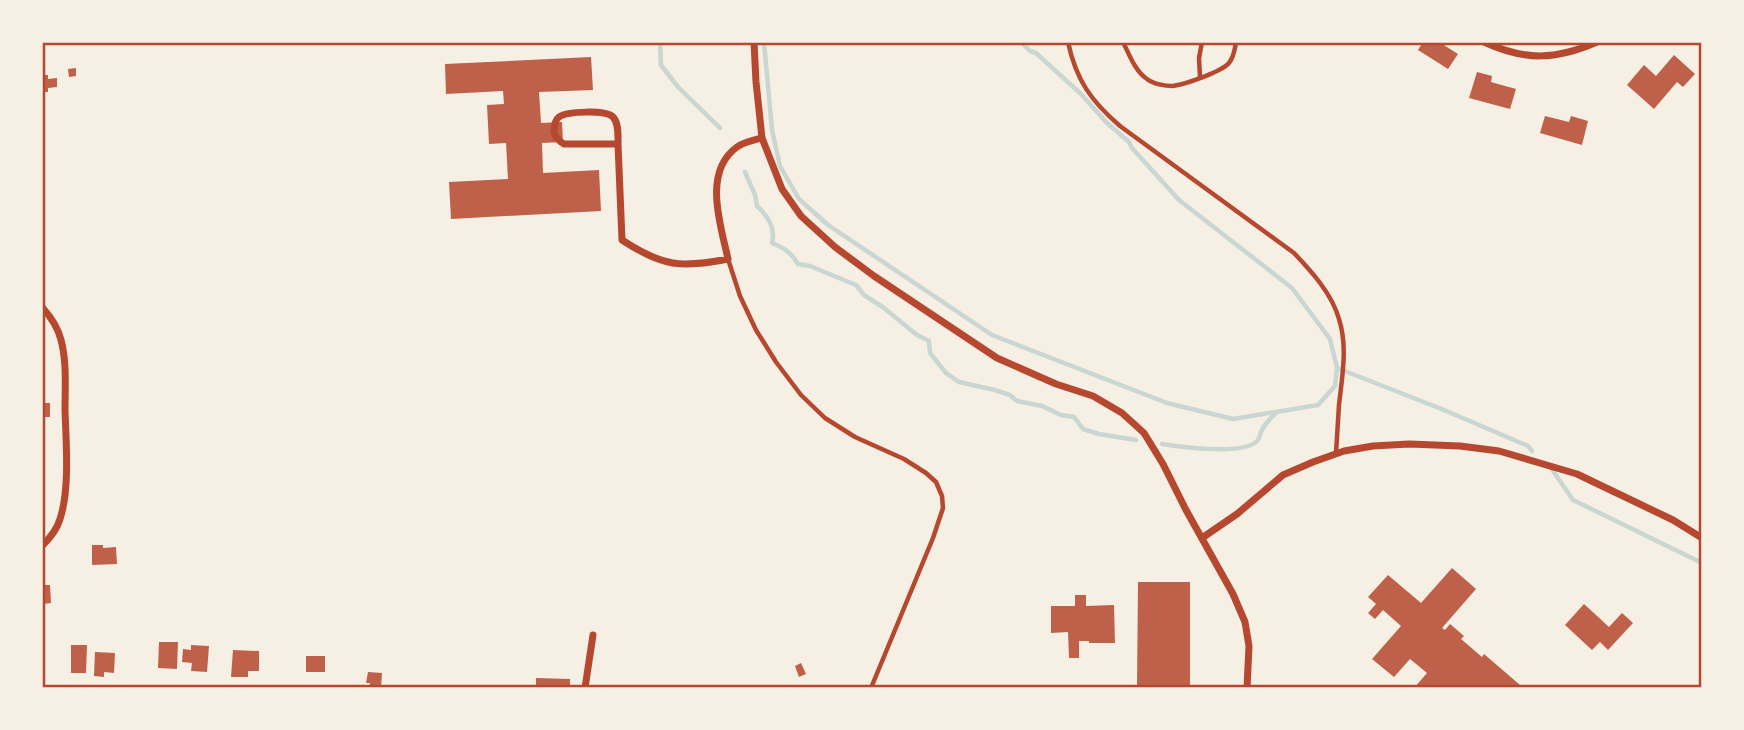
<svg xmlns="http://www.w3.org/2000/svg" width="1744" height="730" font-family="Ubuntu,sans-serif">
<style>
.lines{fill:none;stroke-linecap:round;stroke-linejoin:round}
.stream{stroke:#c9d6d2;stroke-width:4.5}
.building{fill:#bf614a}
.service{stroke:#b5482f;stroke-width:4.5}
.minor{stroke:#b5482f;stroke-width:7}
.neatline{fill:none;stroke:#b5482f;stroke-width:2.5}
</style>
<rect width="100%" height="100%" fill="#f6efe4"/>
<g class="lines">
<g class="stream">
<polyline points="660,42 661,65 678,87 720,128"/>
<polyline points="764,42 772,130 780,166 799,199 828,225 992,335 1167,403 1233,419 1318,405 1335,386 1337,368 1330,339 1292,288 1179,200 1132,148 1129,142 1106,122 1081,94 1036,53 1030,51 1021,42"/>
<path d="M745,172L755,195L757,206C768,216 776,228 772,243C784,248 791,252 798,264L810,266L856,285L864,295L884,308L917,335L929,341L930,353L946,373L959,382L995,390L1010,395L1017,401L1042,406L1061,415L1074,417L1083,429L1099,434L1136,440"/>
<polyline points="1337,368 1444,410 1528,446 1532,451"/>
<path d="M1162,444C1181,447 1246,456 1258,440C1259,439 1261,431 1262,430C1265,423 1271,418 1276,413"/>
<polyline points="1551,468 1573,500 1702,563"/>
</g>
</g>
<g class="building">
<polygon points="1423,42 1439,42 1458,54 1448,69 1418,50"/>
<polygon points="1674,55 1695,74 1683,87 1677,82 1654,109 1627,85 1644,65 1656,76"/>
<polygon points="591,57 593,90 539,92 541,123 562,122 563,142 542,143 543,173 599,170 601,211 451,219 449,182 508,179 506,143 489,144 487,105 504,104 503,91 446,94 445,64"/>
<polygon points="76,68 76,76 69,77 68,69"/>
<polygon points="1477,72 1492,76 1491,82 1516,89 1510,109 1469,98"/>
<polygon points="42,75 48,75 48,79 57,78 57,87 48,88 48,92 42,92"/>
<polygon points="1545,116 1569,122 1571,116 1588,121 1582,145 1540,133"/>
<rect x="42" y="403" width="8" height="14"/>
<polygon points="42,433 45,433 45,449 42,450"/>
<polygon points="92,545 103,545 103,548 116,547 117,564 92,565"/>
<polygon points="1452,568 1476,589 1442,628 1445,630 1450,624 1464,636 1461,639 1482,657 1484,654 1520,685 1517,688 1414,688 1427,673 1410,659 1394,677 1372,659 1401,626 1383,610 1375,619 1368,613 1376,604 1368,597 1388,575 1421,603"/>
<polygon points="1138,582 1190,582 1190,688 1137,688"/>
<polygon points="42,585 50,585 51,603 42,604"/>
<polygon points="1075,595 1086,595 1086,606 1114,605 1115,643 1089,643 1089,641 1079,641 1079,658 1069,658 1068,632 1051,633 1051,606 1075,606"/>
<polygon points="1584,604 1609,627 1622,613 1633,623 1608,650 1600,642 1592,650 1565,625"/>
<polygon points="159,642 178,642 177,669 158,668"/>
<polygon points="71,645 87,645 86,673 71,673"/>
<polygon points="191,645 209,646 207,672 191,671 192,663 182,662 183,649 191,650"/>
<polygon points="233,650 259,651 259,671 248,671 248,677 231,677"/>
<polygon points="95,652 115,653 114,673 104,672 104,677 94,676"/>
<rect x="306" y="656" width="19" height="16"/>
<polygon points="801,663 806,674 799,677 795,666"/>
<polygon points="368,672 382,673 381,688 369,688 370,683 366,683"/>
<polygon points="536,678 570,679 570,688 536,688"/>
</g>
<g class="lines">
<g class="service">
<path d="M1068,42C1076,80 1091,101 1120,126L1294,253C1312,272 1332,294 1339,319C1348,347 1342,377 1339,405C1338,421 1337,437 1336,453"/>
<path d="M1123,42C1129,54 1135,71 1147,79C1153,84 1165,86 1173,86C1186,84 1221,72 1229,63C1234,57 1235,49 1236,42"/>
<polyline points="1200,77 1199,58 1202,42"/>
<polyline points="728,259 740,296 756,330 776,362 801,395 825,418 855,437 904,459 926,473 936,482 942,496 943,508 933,538 871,688"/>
</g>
<g class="minor">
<polyline points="754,42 756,82 762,138 782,189 801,216 835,247 874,276 997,358 1056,384 1093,396 1122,413 1144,433 1163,464 1186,510 1233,594 1245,622 1249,646 1247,688"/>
<path d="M1484,42C1525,61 1556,60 1597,42"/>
<path d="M618,144H564C559,141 555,138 554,132C554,126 555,120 559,117C567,111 606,110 613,117C619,123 618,136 618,144L622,240C663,267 681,268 728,259C721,226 702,172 737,147C744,142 754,140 762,138"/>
<path d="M42,307C50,316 58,327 61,340C67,362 65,387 65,410C66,442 70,489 60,519C57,530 50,538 42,546"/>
<polyline points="1202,538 1237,514 1283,475 1313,462 1344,451 1373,446 1409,444 1460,446 1499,451 1577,474 1673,520 1702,538"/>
<polyline points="585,688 593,635"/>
</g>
</g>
<rect width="1744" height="730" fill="none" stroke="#f6efe4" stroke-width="88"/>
<rect x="44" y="44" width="1656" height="642" class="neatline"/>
</svg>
